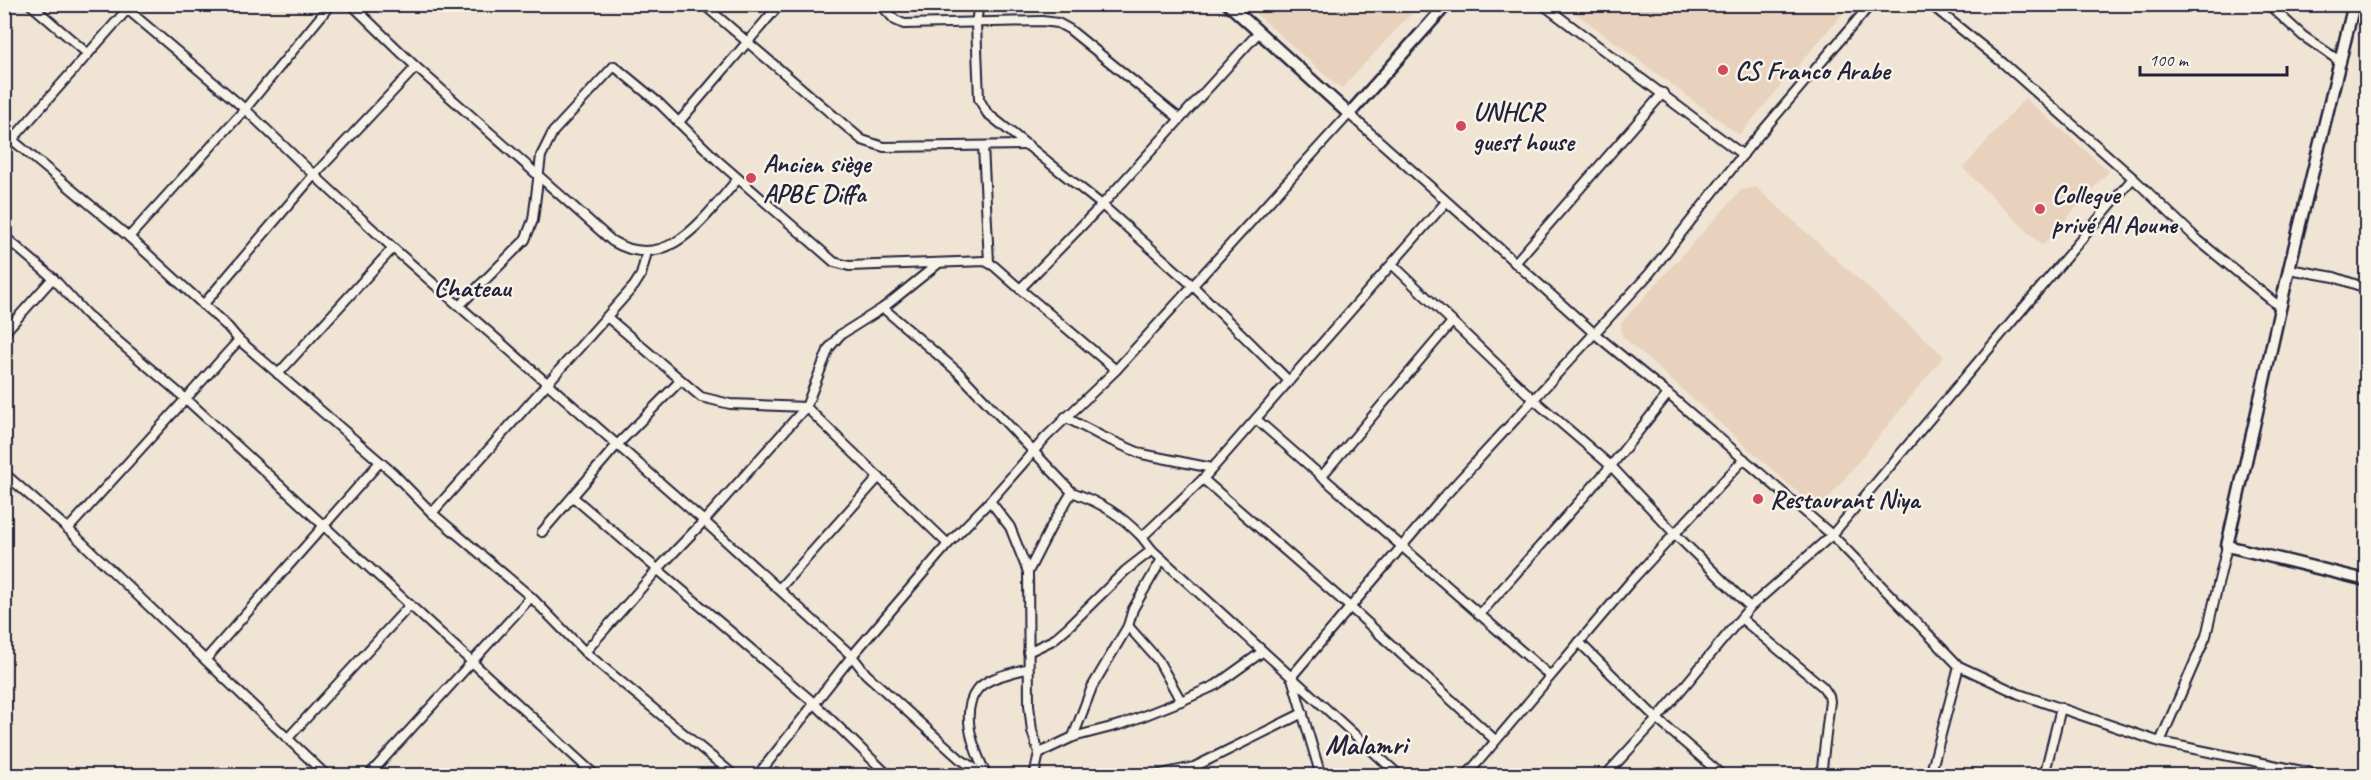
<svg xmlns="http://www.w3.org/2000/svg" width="2371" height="780" font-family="Caveat,sans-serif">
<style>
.built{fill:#e8d2be}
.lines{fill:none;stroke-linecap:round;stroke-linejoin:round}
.street-casing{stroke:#22223b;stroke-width:12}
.secondary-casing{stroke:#22223b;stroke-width:15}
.street{stroke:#f7f3e8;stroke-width:8}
.secondary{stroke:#f7f3e8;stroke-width:10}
.poi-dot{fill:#d1495b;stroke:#f7f3e8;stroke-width:2}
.labels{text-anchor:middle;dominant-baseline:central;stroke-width:5;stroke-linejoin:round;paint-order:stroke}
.poi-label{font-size:26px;font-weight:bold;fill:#22223b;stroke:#f7f3e8;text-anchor:start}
.neighbourhood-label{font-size:27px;font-weight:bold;fill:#22223b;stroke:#f7f3e8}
.quarter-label{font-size:28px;font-weight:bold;fill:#22223b;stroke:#f7f3e8}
</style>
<rect width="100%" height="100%" fill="#f0e4d5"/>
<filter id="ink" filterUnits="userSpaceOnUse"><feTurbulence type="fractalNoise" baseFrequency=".0167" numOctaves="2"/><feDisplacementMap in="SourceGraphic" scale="12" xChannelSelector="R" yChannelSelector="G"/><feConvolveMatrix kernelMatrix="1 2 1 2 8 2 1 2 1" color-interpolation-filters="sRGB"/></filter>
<g filter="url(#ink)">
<g class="built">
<polygon points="1246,5 1419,5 1342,88 1334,83"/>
<polygon points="1565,5 1850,4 1850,5 1739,135"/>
<polygon points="2025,98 2109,171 2042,246 1963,168"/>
<polygon points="1756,187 1944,356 1825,503 1812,505 1622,336 1621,323 1741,190"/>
</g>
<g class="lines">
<defs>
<g id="street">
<polyline points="30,4 88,54"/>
<polyline points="121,4 245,109 314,175 393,248 704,521 852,656 866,674 960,759 986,776"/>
<path d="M351,4L416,67L612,241C668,275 705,216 738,179"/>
<polyline points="703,4 862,140 884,147 1028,145"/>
<polyline points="880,4 895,20 904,24 1042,21 1058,23 1069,29 1180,119"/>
<polyline points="979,4 976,23 979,99 987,113 1102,205 1192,285 1289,381"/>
<polyline points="1542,4 1743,155"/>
<polyline points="1930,4 2003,63 2133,178"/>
<polyline points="2268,4 2303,36 2341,62"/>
<polyline points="679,122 780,4"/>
<polyline points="4,133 129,237 228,327 239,340 393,473 432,513 531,597 585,652 735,776"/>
<polyline points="983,146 989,262"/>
<polyline points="4,149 132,4"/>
<polyline points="4,236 53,278 86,314 186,399 596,776"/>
<polyline points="129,237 245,109 331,4"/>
<polyline points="1515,263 1663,93"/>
<polyline points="1393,265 1533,399 1611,466 1674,533 1750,607"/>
<polyline points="2289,269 2334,277 2366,288"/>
<polyline points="1020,289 1116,370"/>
<polyline points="203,305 314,175 416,67"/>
<polyline points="460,305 525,240 533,220 541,156 553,132 614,66 660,104 717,160 834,262 849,266 985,261 994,266 1020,289 1102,205 1259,32"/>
<path d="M883,308L958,372L1072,492C1101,503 1120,514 1142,537"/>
<polyline points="607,317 701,397 730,404 806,407 948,544"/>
<polyline points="4,333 53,278"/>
<polyline points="278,374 393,248"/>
<polyline points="1065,417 1103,437 1142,454 1212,468"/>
<polyline points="1256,419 1549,675"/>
<polyline points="4,473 68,529 327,776"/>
<polyline points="1321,477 1452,322"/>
<polyline points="1203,479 1350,607 1495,740"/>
<polyline points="573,497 814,703 889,776"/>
<polyline points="990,501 1010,527 1028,572 1029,705 1032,731 1039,753 1034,776"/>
<polyline points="432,513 634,286 641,275 647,252"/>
<polyline points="68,529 239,340"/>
<polyline points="542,532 616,446 681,380"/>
<polyline points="1152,550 1400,776"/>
<polyline points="1028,572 1051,527 1072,492"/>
<polyline points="779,589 879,477"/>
<polyline points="1479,615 1611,466 1668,394"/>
<polyline points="1742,619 1823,687 1829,696 1830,701 1821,776"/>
<polyline points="1128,626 1158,660 1181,701"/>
<polyline points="1579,642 1657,719 1723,776"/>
<polyline points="585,652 658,569 704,521 806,407 829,348 840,335 883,308 939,263"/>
<polyline points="1028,652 1053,640 1069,626 1125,571 1152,550 1142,537 1203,479 1446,202"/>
<polyline points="206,659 380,462"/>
<polyline points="1292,676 1442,499 1649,274 1748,148 1871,4"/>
<polyline points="1292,678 1321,776"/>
<polyline points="1073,737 1092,687 1128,626 1133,609 1162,559"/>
<polyline points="288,738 410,605"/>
<polyline points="2160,742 2206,636 2227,546"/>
<polyline points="1039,753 1073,737 1123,724 1181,701 1216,685 1262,652"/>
<path d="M986,774C975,752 959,713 977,690C987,677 1013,673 1028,668"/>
<polyline points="368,776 531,597"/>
<polyline points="757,776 852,656 948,544 990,501 1046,437 1116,370 1349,114 1595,334 1668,394 1832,535 1959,666 2019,694 2160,742 2327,776"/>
<polyline points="1151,776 1194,767 1303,713"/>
<polyline points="1466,776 1631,581 1744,459"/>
<polyline points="1605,776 1657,719 1750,607 1832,535 2133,178 2198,240 2281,308"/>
<polyline points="1930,776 1959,666"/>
<polyline points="2044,776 2061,708"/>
</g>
<g id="secondary">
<polyline points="1228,4 1349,114 1447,4"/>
<polyline points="2354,4 2289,269 2227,546 2366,580"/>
</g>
</defs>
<use href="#street" class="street-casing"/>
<use href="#secondary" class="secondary-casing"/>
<use href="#street" class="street"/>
<use href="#secondary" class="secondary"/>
</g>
</g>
<g class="poi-dot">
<circle cx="1723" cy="70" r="6"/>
<circle cx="1461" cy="126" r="6"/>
<circle cx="751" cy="178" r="6"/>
<circle cx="2040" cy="209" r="6"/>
<circle cx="1758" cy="499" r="6"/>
</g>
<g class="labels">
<g class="poi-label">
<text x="1735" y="70">CS Franco Arabe</text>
<text x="1473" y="111">UNHCR<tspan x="1473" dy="30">guest house</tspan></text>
<text x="763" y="163">Ancien siège<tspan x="763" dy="30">APBE Diffa</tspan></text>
<text x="2052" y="194">Collegue<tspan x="2052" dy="30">privé Al Aoune</tspan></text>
<text x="1770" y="499">Restaurant Niya</text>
</g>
<g class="neighbourhood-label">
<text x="472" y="287">Chateau</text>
</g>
<g class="quarter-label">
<text x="1366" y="744">Malamri</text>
</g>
</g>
<rect width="2371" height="780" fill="none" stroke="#f7f3e8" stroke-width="24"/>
<rect x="12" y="12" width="2347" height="756" fill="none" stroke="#22223b" stroke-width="2" filter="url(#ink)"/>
<path d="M2140 66v9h147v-9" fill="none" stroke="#22223b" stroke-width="3"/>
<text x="2149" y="66" font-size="18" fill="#22223b" stroke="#f7f3e8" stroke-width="4.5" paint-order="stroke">100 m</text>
</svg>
